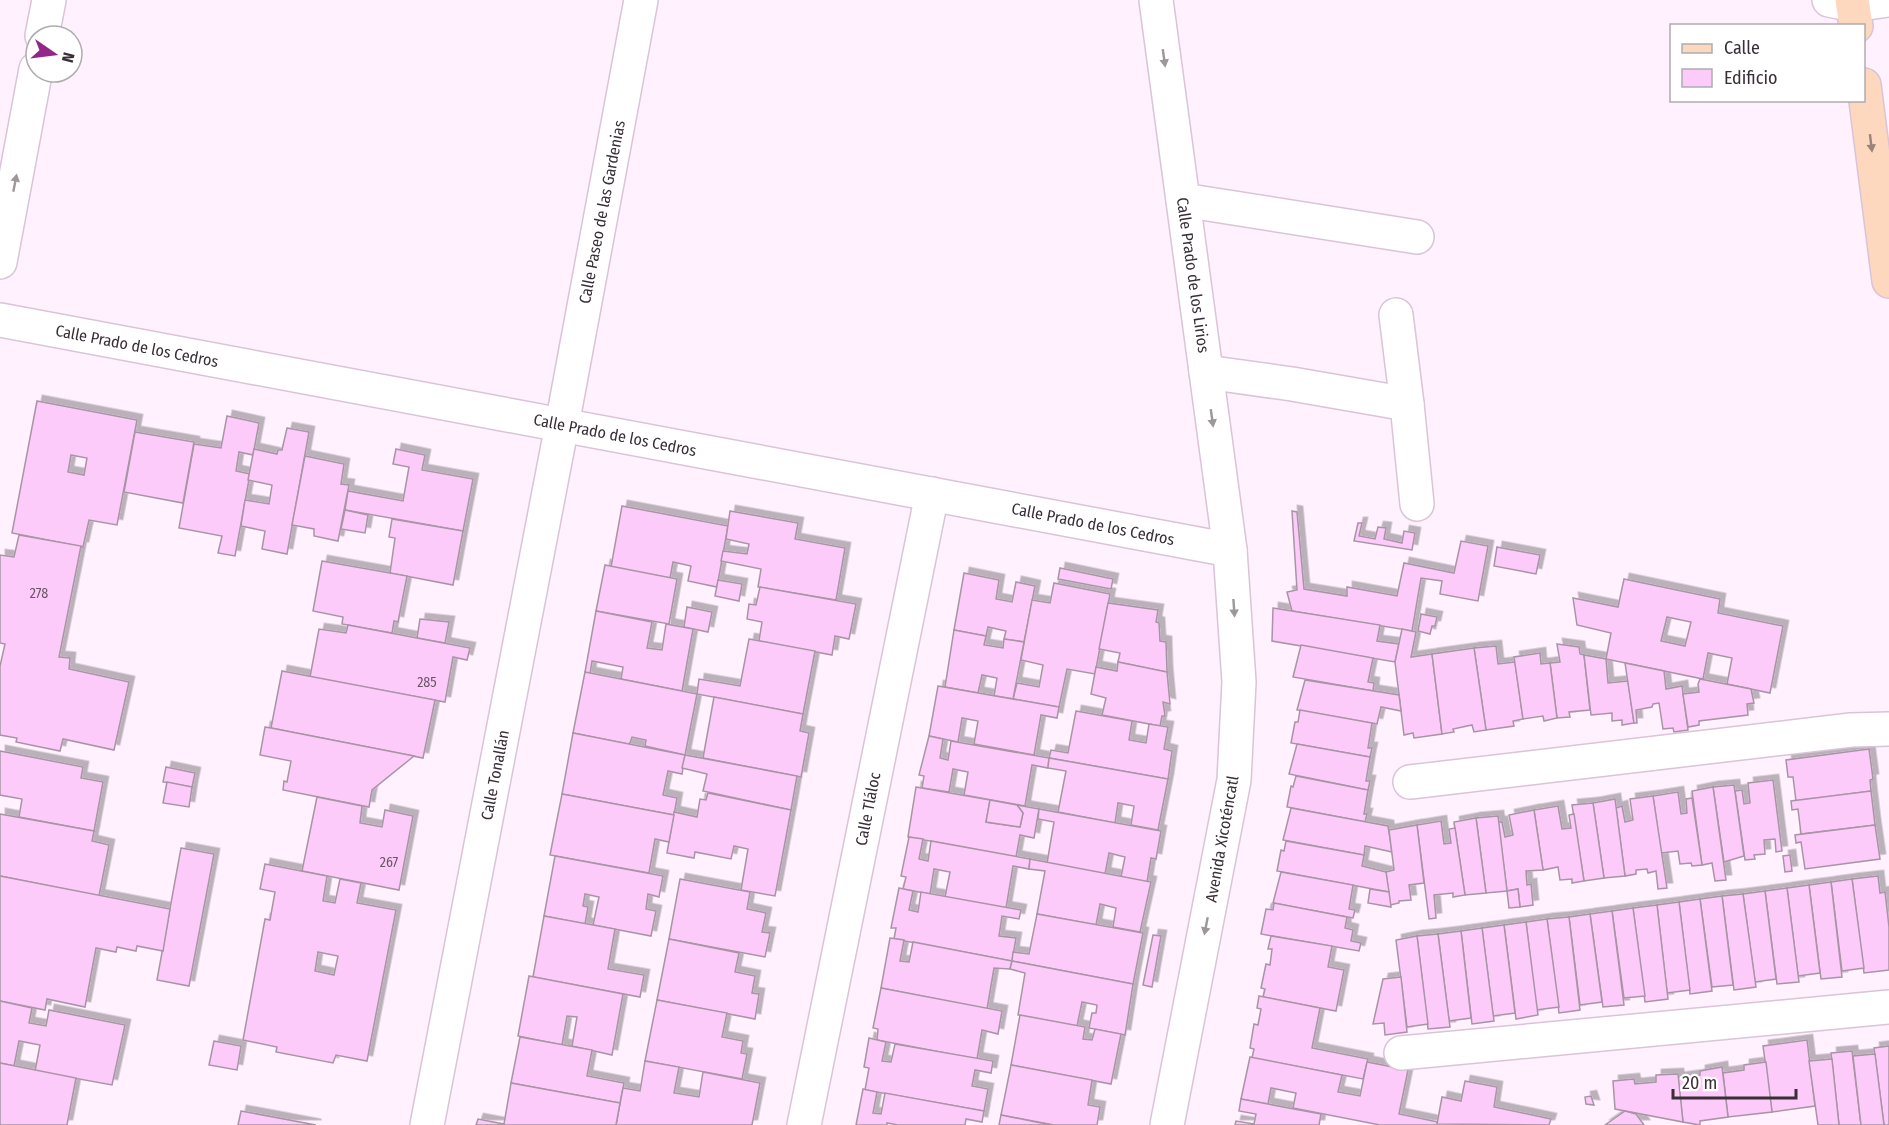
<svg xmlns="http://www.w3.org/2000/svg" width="1889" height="1125" font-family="'Fira Sans Condensed',sans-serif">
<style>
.building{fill:#fdcbf9;stroke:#a994a7;stroke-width:1.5;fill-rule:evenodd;filter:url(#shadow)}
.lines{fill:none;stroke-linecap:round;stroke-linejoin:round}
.street-casing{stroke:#dac4d8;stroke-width:36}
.secondary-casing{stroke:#dac4d8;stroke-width:36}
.street{stroke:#fff;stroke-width:33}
.secondary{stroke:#fdd7be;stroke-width:33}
.oneway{fill:#9c979b}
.oneway2{fill:#9a837a}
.labels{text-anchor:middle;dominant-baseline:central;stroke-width:4.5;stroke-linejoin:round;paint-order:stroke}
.number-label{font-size:14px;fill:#695668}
.street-label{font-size:16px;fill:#382f37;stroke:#fff}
</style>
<defs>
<filter id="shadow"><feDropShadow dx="5.5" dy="-5.5" stdDeviation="0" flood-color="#0004"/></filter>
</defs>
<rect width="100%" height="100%" fill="#fff1fe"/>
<g class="building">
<path d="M37,401L137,420L117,525L89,520L83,547L12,533ZM71,455L87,458L84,475L68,472Z"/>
<polygon points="227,416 259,423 253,455 239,452 236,471 250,474 235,556 218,553 222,536 179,528 194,444 221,448"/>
<polygon points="287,428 309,432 287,554 262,549 265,531 241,526 245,500 269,504 272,485 248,480 254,449 277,454 278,450 282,450"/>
<polygon points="135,432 194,442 183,503 124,492"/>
<polygon points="396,449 425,455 422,470 473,479 463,531 345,510 348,491 403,501 409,467 393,464"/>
<polygon points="305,456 344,464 341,484 349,485 338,541 314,536 314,529 292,525"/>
<polygon points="622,506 728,526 717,587 688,581 691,566 673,562 670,578 611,567"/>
<polygon points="345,510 368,515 365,533 341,529"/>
<polygon points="730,511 798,523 795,539 845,548 836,600 758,587 761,569 721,561 723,551 747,554 749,544 726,539"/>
<polygon points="1292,511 1297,512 1304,589 1347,596 1347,587 1397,596 1404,563 1454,573 1461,541 1488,546 1478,601 1440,594 1442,581 1421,578 1412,631 1292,611 1287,592 1297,590"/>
<polygon points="392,519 463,531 453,585 390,573 395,538 389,537"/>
<polygon points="1358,523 1362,523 1359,536 1375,539 1378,527 1386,528 1384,539 1402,543 1404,531 1415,533 1412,550 1354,541"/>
<polygon points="19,535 81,546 59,657 70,658 69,669 129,682 114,750 63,739 60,751 16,742 17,738 0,735 0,666 5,644 0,643 0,555 14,557"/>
<polygon points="1497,547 1540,555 1536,574 1494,566"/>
<polygon points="322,561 407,576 398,622 394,621 392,633 342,624 343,617 313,611"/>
<polygon points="605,565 677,579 669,624 596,611"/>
<polygon points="1060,568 1113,579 1111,589 1058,579"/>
<polygon points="964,573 999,580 996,599 1012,602 1016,582 1035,586 1024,642 1004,639 1006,631 988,627 986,636 954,630"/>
<path d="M1624,579L1720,599L1718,613L1783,626L1770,693L1727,684L1732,658L1708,653L1703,679L1606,659L1611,633L1577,625L1573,598L1618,607ZM1667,617L1691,622L1685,646L1661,641Z"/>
<polygon points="718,580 742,584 739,601 715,596"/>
<polygon points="1054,583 1110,594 1095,674 1067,669 1059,707 1013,699 1017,683 1039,687 1043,665 1021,660 1022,654 1032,600 1050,603"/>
<polygon points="760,587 856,604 849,639 835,636 832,655 759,641 762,622 747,619 749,604 756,605"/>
<polygon points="1108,603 1158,610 1156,622 1159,623 1160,641 1166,642 1167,672 1118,662 1120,653 1099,649"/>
<polygon points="687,607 712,612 708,632 684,627"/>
<polygon points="1273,608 1380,625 1377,641 1399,644 1395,662 1272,641"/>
<polygon points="596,611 652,622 647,648 662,650 666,624 693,629 682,691 621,679 623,667 592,661 590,674 585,672"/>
<polygon points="1421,614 1437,617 1435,626 1432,626 1430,634 1418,631"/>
<polygon points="420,619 449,622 445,643 417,638"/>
<polygon points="348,625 470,648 467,660 453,657 445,702 310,677 319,629 346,633"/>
<polygon points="1402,629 1416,632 1411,657 1432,654 1442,734 1414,738 1413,733 1404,735 1395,662"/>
<polygon points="954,630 986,636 984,645 1003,648 1004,639 1024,642 1013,699 994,696 997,678 982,675 978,693 945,687"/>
<polygon points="749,639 815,651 803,714 697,694 699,679 740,686"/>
<polygon points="1557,644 1579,647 1580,654 1584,655 1590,710 1569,712 1570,717 1557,718 1550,663 1560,662"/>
<polygon points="1301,645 1373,658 1368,682 1374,683 1373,691 1293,677"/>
<polygon points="1496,646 1498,664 1515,662 1523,719 1513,721 1514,726 1486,730 1474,648"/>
<polygon points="1474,648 1486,730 1474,732 1472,725 1453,729 1454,732 1442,734 1432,654"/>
<polygon points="1540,653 1541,664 1550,663 1557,718 1544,721 1543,716 1523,719 1514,657"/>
<polygon points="1584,655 1606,659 1608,683 1628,681 1634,723 1622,725 1622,720 1612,721 1612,713 1591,715"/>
<polygon points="1118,662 1167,672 1170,704 1163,702 1165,716 1162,716 1160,726 1102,715 1106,698 1091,694 1096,667 1117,671"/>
<polygon points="1625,663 1664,671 1666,689 1682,686 1688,730 1674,732 1673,728 1663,729 1659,703 1653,704 1652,707 1636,710 1637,723 1634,723"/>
<polygon points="282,671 435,700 423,758 271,728"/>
<polygon points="585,672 697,694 685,755 645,746 646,740 632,737 630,743 628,744 573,733"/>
<polygon points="1700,679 1751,689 1754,703 1747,704 1748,715 1699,721 1699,725 1688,727 1683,694 1699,692 1698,684"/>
<polygon points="1305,680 1399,695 1401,711 1381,707 1377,724 1297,710"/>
<polygon points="938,686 1059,707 1057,718 1041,715 1034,755 974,744 978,721 962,718 958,742 929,736"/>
<polygon points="714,697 803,714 800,731 809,733 801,777 703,758"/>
<polygon points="1300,710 1372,723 1368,748 1372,748 1370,757 1291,743 1295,722 1298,722"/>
<polygon points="1076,711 1132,721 1129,740 1146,743 1149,724 1168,727 1164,749 1172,751 1168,779 1049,758 1051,750 1068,753"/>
<polygon points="265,727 271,728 414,756 372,790 369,807 283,790 284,781 287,782 291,761 260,755"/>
<polygon points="573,733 685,755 682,774 668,771 663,795 677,798 674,815 562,794"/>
<polygon points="929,736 943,739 940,758 948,760 951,741 1049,758 1048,768 1032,765 1025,806 964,795 968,772 953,769 949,792 922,788 924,776 919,775"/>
<polygon points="1297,744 1370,757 1366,781 1370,781 1368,790 1289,774"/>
<polygon points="1869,749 1873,779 1870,780 1871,791 1796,801 1793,777 1788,777 1786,760"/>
<polygon points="0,751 83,767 81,778 103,782 94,831 19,817 22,799 0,795"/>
<polygon points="685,755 797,776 791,810 703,791 707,774 682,768"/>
<polygon points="1049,758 1168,779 1158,830 1131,825 1134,806 1118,803 1115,823 1058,812 1066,771 1048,768"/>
<polygon points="166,767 195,773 192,787 163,782"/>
<polygon points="1296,776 1368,790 1364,814 1367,814 1365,822 1287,807 1291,786 1293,787"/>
<polygon points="1773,780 1782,851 1776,852 1775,839 1764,840 1765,854 1754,855 1755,859 1745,860 1735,791 1742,790 1744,804 1750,803 1748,783"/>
<polygon points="167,782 192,787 189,807 163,803"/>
<polygon points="1734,785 1744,856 1724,862 1713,787"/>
<polygon points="916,787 990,800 986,822 1020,827 1023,813 1017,805 1039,809 1034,838 1020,835 1016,857 908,837"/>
<polygon points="1713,787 1726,880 1715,881 1712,863 1702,865 1692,791"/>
<polygon points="1871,791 1875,825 1801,834 1798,809 1792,810 1791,801"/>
<polygon points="1678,792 1681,814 1687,813 1686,799 1692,798 1702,865 1692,866 1691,863 1680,864 1678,851 1661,853 1653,796"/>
<polygon points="708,793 791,810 775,896 741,890 748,849 734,846 731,859 695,852 694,858 667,853 674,812 697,817 700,799 706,800"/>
<polygon points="562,794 674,815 669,842 655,839 649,873 550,855"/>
<polygon points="1653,796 1667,888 1658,889 1656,871 1648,873 1647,869 1636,870 1636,874 1625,876 1616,808 1622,806 1625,822 1633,820 1630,799"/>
<polygon points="317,797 362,806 360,823 382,827 385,810 413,816 399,890 302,871"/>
<polygon points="1615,799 1625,876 1604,878 1593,803"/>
<polygon points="990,800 1017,805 1023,813 1020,827 986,822"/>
<polygon points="1593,803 1604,878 1584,881 1572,805"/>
<polygon points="1558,806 1562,829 1571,828 1569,815 1574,814 1584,881 1572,883 1572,879 1560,880 1558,867 1543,870 1534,810"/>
<polygon points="1291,808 1388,826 1392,852 1365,846 1364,855 1283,840"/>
<polygon points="1039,809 1161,831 1156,859 1151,858 1147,882 1121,877 1125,857 1109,853 1105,874 1047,863 1054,822 1038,819"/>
<polygon points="1534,810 1543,870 1526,871 1527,885 1531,884 1533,905 1520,907 1518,889 1507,891 1498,822 1502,822 1505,837 1513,835 1509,815"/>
<polygon points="0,814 94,831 92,841 109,845 99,896 0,876"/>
<polygon points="1498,816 1507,891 1486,893 1476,818"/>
<polygon points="1476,818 1486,893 1465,895 1454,822"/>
<polygon points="1441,821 1444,844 1451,843 1449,829 1455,828 1465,895 1453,897 1453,893 1434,895 1436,918 1429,919 1417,825"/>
<polygon points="1417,825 1424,883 1409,885 1411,900 1399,901 1399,903 1390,905 1386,872 1394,870 1389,830"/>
<polygon points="1875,825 1880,859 1805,869 1801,842 1796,843 1795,835"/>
<polygon points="909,837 923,839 919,859 928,861 931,841 1030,859 1029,869 1013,866 1006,908 945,897 950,872 934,869 930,894 903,889 906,877 901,876"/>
<polygon points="1286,841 1364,855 1362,866 1386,872 1389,892 1277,871 1281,850 1284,851"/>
<polygon points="181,848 214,854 189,986 157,980"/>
<polygon points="1790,855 1792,871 1785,872 1783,856"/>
<polygon points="555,856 663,876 659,897 648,894 646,909 656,911 651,936 593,925 599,897 585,894 583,906 588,907 585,924 544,916"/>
<polygon points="1030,859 1151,882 1140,932 1113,927 1116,908 1100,904 1096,925 1037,914 1045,871 1029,869"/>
<path d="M265,864L327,876L323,901L335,903L340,879L361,883L357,903L396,910L367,1061L336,1055L333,1063L276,1052L277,1047L243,1040L265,919L270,920L275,892L260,889ZM318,952L338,956L334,975L315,971Z"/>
<polygon points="1281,872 1353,885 1349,909 1355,910 1353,918 1273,903"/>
<polygon points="0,876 170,909 163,951 137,946 136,951 117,947 116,952 96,948 85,1007 47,999 45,1010 0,1001"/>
<polygon points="1878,876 1880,893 1885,892 1889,927 1889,970 1864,973 1852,879"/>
<polygon points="680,879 750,892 747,909 766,913 762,932 770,933 765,957 669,939"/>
<polygon points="1852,879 1864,968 1842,971 1831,882"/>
<polygon points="1831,882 1842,977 1821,979 1809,885"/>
<polygon points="1809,885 1820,973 1798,976 1787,888"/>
<polygon points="899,888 913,891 909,910 918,912 921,892 1021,910 1019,919 1002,916 999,936 1016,938 1012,961 894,939 896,928 891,928"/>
<polygon points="1787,888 1799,982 1777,984 1765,891"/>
<polygon points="1370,889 1389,892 1391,907 1368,903"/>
<polygon points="1518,889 1520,907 1509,908 1507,891"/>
<polygon points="1765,891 1776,979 1755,982 1743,894"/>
<polygon points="1743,894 1756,987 1734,990 1722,896"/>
<polygon points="1722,896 1733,985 1712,987 1700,899"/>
<polygon points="1700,899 1712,991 1690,994 1679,902"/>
<polygon points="1679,902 1690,990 1667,993 1657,905"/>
<polygon points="1274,903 1347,917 1345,928 1353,930 1351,941 1361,943 1359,951 1261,934 1266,909 1273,910"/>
<polygon points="1657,905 1668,999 1645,1002 1633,908"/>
<polygon points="1633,908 1645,996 1624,998 1612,911"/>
<polygon points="1612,911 1624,1005 1603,1007 1590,914"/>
<polygon points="1037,914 1143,933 1133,984 1012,961 1013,952 1029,954"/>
<polygon points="1590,914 1602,1002 1580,1005 1569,917"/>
<polygon points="544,916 615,929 608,969 644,975 640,997 533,977"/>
<polygon points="1569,917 1580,1010 1559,1013 1547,919"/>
<polygon points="1547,919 1559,1007 1536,1010 1526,922"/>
<polygon points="1526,922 1538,1015 1516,1019 1504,925"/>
<polygon points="1504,925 1515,1013 1493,1016 1482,928"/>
<polygon points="1482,928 1494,1021 1472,1024 1461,931"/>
<polygon points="1461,931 1471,1018 1449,1021 1438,934"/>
<polygon points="1438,934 1450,1027 1428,1029 1417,936"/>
<polygon points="1153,935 1161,936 1152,987 1143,985"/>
<polygon points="1271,936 1332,946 1328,967 1344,970 1336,1011 1263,997 1265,989 1261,988 1266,964 1270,965 1272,949 1268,949"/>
<polygon points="1417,936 1428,1024 1407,1027 1396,940"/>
<polygon points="890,938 904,940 900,961 909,962 913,942 1012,961 1010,969 994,968 987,1009 881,988"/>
<polygon points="669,939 739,953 735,972 755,976 752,993 759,994 755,1019 657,1000"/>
<polygon points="1012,961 1133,984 1125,1035 1089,1028 1092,1013 1096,1013 1097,1005 1082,1002 1077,1026 1018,1015 1025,973 1010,969"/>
<polygon points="529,976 623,994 612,1055 572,1046 577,1017 567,1016 562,1045 518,1036"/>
<polygon points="1401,977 1407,1032 1385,1035 1384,1023 1373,1024 1383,979"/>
<polygon points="881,988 1002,1011 998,1034 982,1030 977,1059 877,1040 878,1029 873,1028"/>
<polygon points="1259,996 1320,1008 1312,1048 1368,1059 1363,1079 1252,1058 1254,1049 1250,1048 1254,1024 1258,1025 1261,1009 1257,1008"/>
<polygon points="657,1000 727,1013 722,1037 743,1041 741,1053 747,1054 742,1079 645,1061"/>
<polygon points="0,1001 32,1008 29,1023 46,1026 49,1010 125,1025 112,1085 35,1071 40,1045 19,1041 14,1066 0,1063"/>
<polygon points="1020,1015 1085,1027 1083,1039 1092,1040 1095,1029 1121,1034 1111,1084 1011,1065"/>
<polygon points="520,1037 592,1050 587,1076 624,1083 620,1103 511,1083"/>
<polygon points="869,1038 886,1042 882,1061 891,1062 895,1044 993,1061 991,1073 975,1070 972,1086 988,1089 984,1111 865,1090 869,1068 864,1067"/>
<polygon points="1807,1040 1815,1106 1772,1112 1763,1046"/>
<polygon points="214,1041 241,1046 237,1070 209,1065"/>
<polygon points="1889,1046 1889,1125 1884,1125 1874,1048"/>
<polygon points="1852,1051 1861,1125 1839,1125 1831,1053"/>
<polygon points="1875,1054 1884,1125 1861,1125 1853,1056"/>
<polygon points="1250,1057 1342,1075 1338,1092 1360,1096 1367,1062 1408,1070 1399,1114 1438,1122 1437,1125 1380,1125 1293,1108 1296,1093 1271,1088 1268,1104 1241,1099"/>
<polygon points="1832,1059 1839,1125 1818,1125 1809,1061"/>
<polygon points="645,1061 679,1067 674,1093 699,1097 703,1072 760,1083 752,1125 616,1125 623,1088 640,1091"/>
<polygon points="1766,1062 1772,1112 1728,1117 1723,1073 1744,1070 1744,1065"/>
<polygon points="0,1063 76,1078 67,1125 0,1125"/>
<polygon points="1011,1065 1092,1080 1088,1105 1100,1107 1097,1125 1054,1125 1001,1115"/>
<polygon points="1722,1067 1728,1117 1700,1121 1700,1125 1683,1122 1678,1078 1700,1075 1700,1071"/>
<polygon points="1678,1074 1683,1122 1615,1109 1613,1081 1634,1079 1635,1084 1656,1082 1656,1075"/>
<polygon points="1465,1081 1497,1087 1494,1107 1551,1119 1549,1125 1437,1124 1442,1097 1461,1101"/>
<polygon points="511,1083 620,1103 616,1125 476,1125 478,1119 504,1124"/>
<polygon points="863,1089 877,1092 873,1113 881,1114 885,1093 984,1111 982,1122 966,1119 965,1125 898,1125 887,1123 887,1125 856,1125"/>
<polygon points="1591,1096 1594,1105 1586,1104 1585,1097"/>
<polygon points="1241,1099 1321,1114 1319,1125 1235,1125 1236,1121 1254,1124 1256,1114 1239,1111"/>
<polygon points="241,1111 316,1125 238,1125"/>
<polygon points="1625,1111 1636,1114 1644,1125 1605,1125"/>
<polygon points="1001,1115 1036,1122 1052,1125 999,1125"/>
</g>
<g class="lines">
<defs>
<g id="street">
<polyline points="1156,0 1230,550 1239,682 1234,780 1167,1125"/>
<polyline points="1829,0 1853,5 1888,0"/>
<polyline points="42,36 49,0"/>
<polyline points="1183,200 1417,237"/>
<polyline points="0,262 36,69"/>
<polyline points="1396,315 1407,404 1417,504"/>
<polyline points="0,320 1230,550"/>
<polyline points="1206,372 1292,384 1407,404"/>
<polyline points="1410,782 1851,730 1889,729"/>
<polyline points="1401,1053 1889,1007"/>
<polyline points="427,1125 562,425 641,0"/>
<polyline points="804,1125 932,494"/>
</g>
<g id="secondary">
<polyline points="1852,0 1856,26"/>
<polyline points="1864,85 1889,281"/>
</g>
</defs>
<use href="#street" class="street-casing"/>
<use href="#secondary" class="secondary-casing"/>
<use href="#street" class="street"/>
<use href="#secondary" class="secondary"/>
</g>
<defs><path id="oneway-solid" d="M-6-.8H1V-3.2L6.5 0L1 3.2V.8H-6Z" transform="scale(1.5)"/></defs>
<g class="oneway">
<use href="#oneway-solid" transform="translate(1164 58) rotate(82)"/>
<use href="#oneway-solid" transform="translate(15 183) rotate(-79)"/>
<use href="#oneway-solid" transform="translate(1212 418) rotate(82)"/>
<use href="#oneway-solid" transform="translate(1234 608) rotate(86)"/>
<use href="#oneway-solid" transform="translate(1206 926) rotate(101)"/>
</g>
<use class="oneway2" href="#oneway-solid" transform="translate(1871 143) rotate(83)"/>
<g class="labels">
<g class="number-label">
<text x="39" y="593">278</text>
<text x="427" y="682">285</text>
<text x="389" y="862">267</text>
</g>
<g class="street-label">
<text transform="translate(602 212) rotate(-79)">Calle Paseo de las Gardenias</text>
<text transform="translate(1193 275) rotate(82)">Calle Prado de los Lirios</text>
<text transform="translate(137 346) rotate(11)">Calle Prado de los Cedros</text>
<text transform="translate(615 435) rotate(11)">Calle Prado de los Cedros</text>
<text transform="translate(1093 524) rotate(11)">Calle Prado de los Cedros</text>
<text transform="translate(495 775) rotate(-79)">Calle Tonallán</text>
<text transform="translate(868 809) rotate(-79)">Calle Tláloc</text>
<text transform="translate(1222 839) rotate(-80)">Avenida Xicoténcatl</text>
</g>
</g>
<rect x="1670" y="24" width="195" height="78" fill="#ffffff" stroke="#afacaf" stroke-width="1.5"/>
<rect x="1682" y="44" width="30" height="9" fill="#fdd7be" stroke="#afacaf" stroke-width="1.5"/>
<text x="1724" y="54" font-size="18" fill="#382f37">Calle</text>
<rect x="1682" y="69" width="30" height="18" fill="#fdcbf9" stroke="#afacaf" stroke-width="1.5"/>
<text x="1724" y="84" font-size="18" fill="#382f37">Edificio</text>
<g transform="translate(54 54) rotate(104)"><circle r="28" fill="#ffffff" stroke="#afacaf" stroke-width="1.5"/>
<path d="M0-4.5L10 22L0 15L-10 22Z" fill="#932789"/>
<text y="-9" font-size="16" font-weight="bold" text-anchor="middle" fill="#382f37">N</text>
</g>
<path d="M1673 1089v9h123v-9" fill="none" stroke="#382f37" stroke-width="3"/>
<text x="1682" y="1089" font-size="18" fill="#382f37" stroke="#ffffff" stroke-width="4.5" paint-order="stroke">20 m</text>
</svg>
